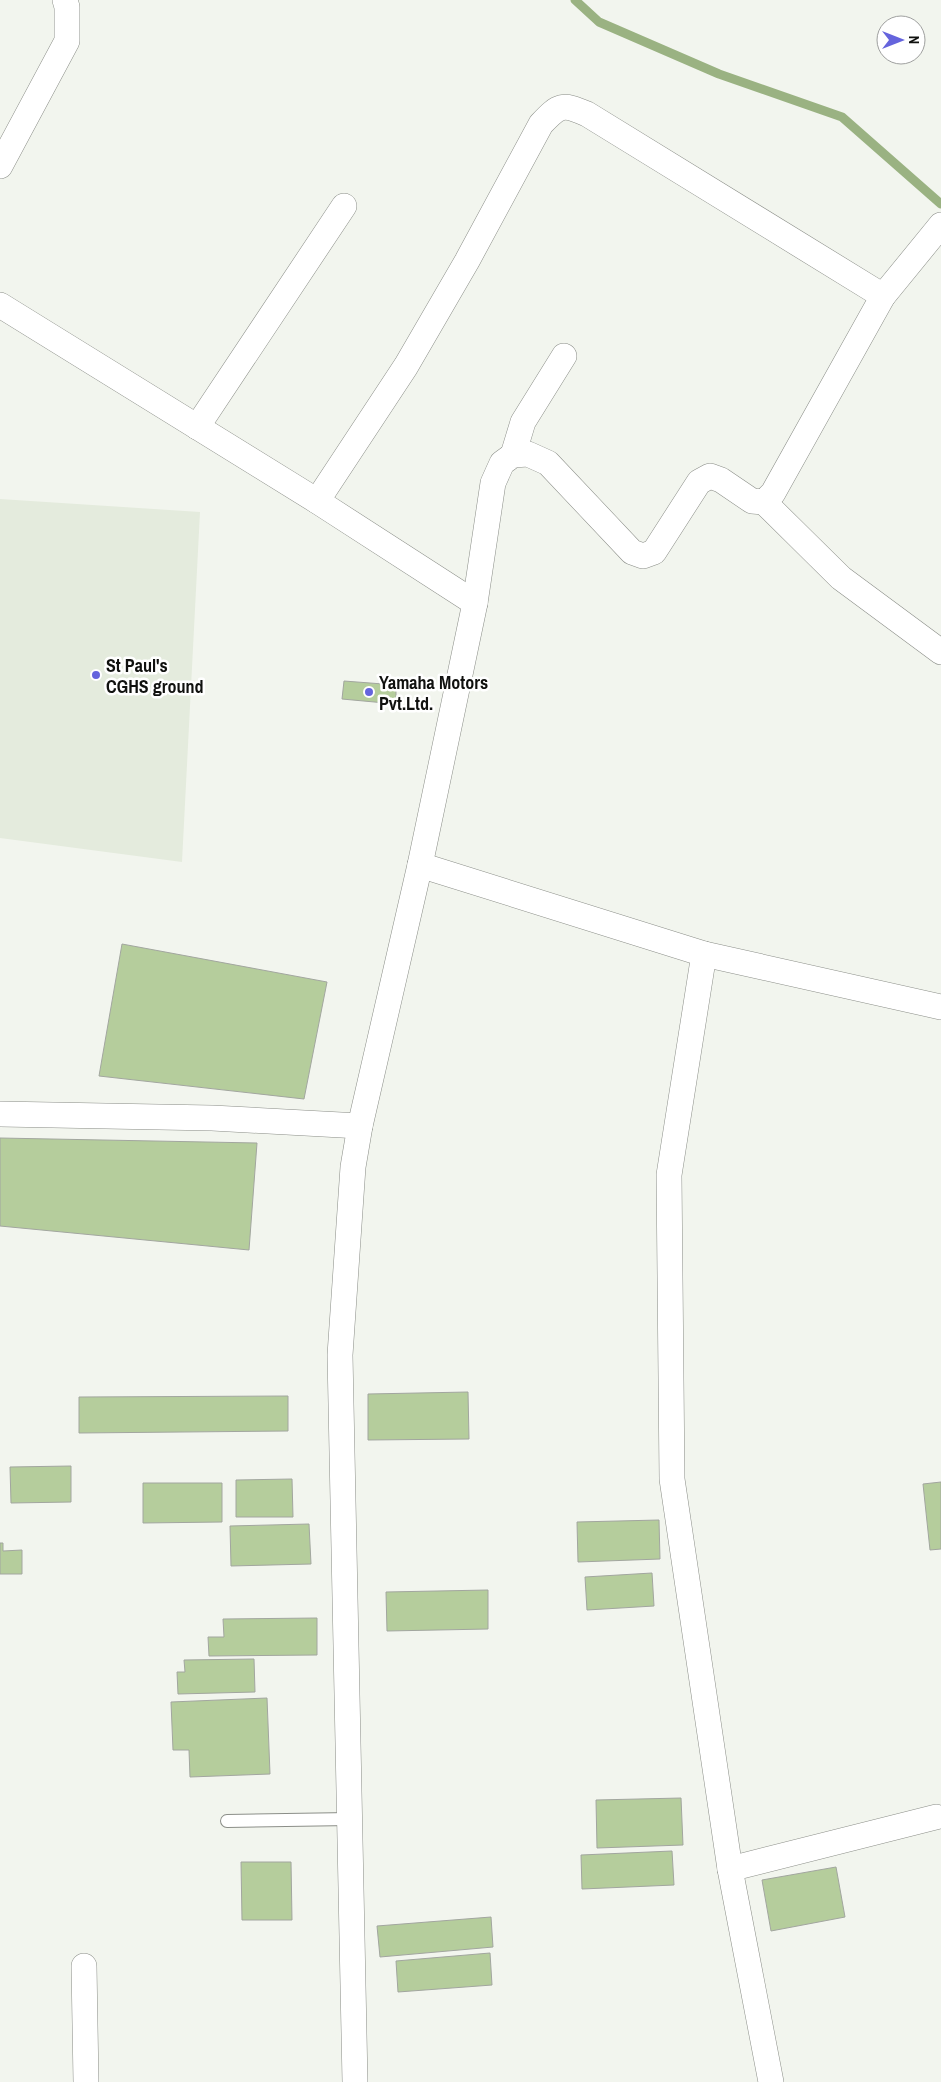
<svg xmlns="http://www.w3.org/2000/svg" width="941" height="2082" font-family="'Archivo Narrow',sans-serif">
<style>
.built{fill:#e4ebdd}
.lines{fill:none;stroke-linecap:round;stroke-linejoin:round}
.stream{stroke:#9ab282;stroke-width:9}
.building{fill:#b5cd9c;stroke:#a2a69f}
.service-casing{stroke:#8b8e88;stroke-width:14}
.minor-casing{stroke:#8b8e88;stroke-width:26}
.service{stroke:#fff;stroke-width:12}
.minor{stroke:#fff;stroke-width:25}
.poi-dot{fill:#6564dd;stroke:#fff;stroke-width:2}
.labels{text-anchor:middle;dominant-baseline:central;stroke-width:5;stroke-linejoin:round;paint-order:stroke}
.poi-label{font-size:18px;font-weight:bold;fill:#10110f;stroke:#fff;text-anchor:start}
</style>
<rect width="100%" height="100%" fill="#f2f5ee"/>
<polygon class="built" points="0,499 200,512 182,862 0,838"/>
<g class="lines">
<polyline class="stream" points="575,0 599,22 719,74 842,117 941,204"/>
</g>
<g class="building">
<polygon points="344,681 396,685 396,704 342,699"/>
<polygon points="122,944 327,982 304,1099 99,1076"/>
<polygon points="0,1138 257,1143 249,1250 0,1226"/>
<polygon points="468,1392 469,1439 368,1440 368,1394"/>
<polygon points="288,1396 288,1431 79,1433 79,1397"/>
<polygon points="71,1466 71,1502 11,1503 10,1467"/>
<polygon points="292,1479 293,1517 236,1517 236,1480"/>
<polygon points="941,1482 941,1549 930,1550 923,1484"/>
<polygon points="143,1483 222,1483 222,1522 143,1523"/>
<polygon points="659,1520 660,1559 578,1562 577,1522"/>
<polygon points="309,1524 311,1564 231,1566 230,1526"/>
<polygon points="0,1543 3,1543 3,1551 22,1550 22,1574 0,1574"/>
<polygon points="652,1573 654,1606 587,1610 585,1577"/>
<polygon points="488,1590 488,1629 387,1631 386,1592"/>
<polygon points="317,1618 317,1655 209,1656 208,1637 224,1637 223,1619"/>
<polygon points="254,1659 255,1692 178,1694 177,1672 185,1672 184,1660"/>
<polygon points="267,1698 270,1774 190,1777 189,1750 173,1750 171,1702"/>
<polygon points="681,1798 683,1845 597,1848 596,1800"/>
<polygon points="672,1851 674,1885 582,1889 581,1855"/>
<polygon points="241,1862 291,1862 292,1920 242,1920"/>
<polygon points="836,1867 845,1917 771,1931 762,1880"/>
<polygon points="491,1917 493,1947 380,1957 377,1926"/>
<polygon points="490,1953 492,1985 398,1992 396,1961"/>
</g>
<g class="lines">
<defs>
<polyline id="service" points="227,1821 350,1819"/>
<g id="minor">
<polyline points="0,166 67,41 67,7 65,0"/>
<polyline points="0,305 317,501 475,603 420,865 360,1126 353,1167 340,1355 355,2082"/>
<polyline points="197,427 344,206"/>
<polyline points="513,455 523,422 564,356"/>
<path d="M317,501L406,366L467,261L541,124C559,105 562,103 587,114L883,296"/>
<polyline points="764,502 841,578 941,652"/>
<polyline points="475,603 493,483 502,463 513,455 528,454 548,463 632,552 643,556 654,552 699,482 710,476 721,480 752,501 764,502 773,493 883,296 941,225"/>
<polyline points="420,865 704,954"/>
<polyline points="0,1114 212,1118 360,1126"/>
<polyline points="730,1869 936,1817"/>
<polyline points="84,1966 86,2082"/>
<polyline points="771,2082 730,1869 672,1479 669,1175 704,954 941,1007"/>
</g>
</defs>
<use href="#service" class="service-casing"/>
<use href="#minor" class="minor-casing"/>
<use href="#service" class="service"/>
<use href="#minor" class="minor"/>
</g>
<g class="poi-dot">
<circle cx="96" cy="675" r="5"/>
<circle cx="369" cy="692" r="5"/>
</g>
<g class="labels">
<g class="poi-label">
<text x="106" y="665">St Paul's<tspan x="106" dy="21">CGHS ground</tspan></text>
<text x="379" y="682">Yamaha Motors<tspan x="379" dy="21">Pvt.Ltd.</tspan></text>
</g>
</g>
<g transform="translate(901 40) rotate(90)"><circle r="24" fill="#ffffff" stroke="#9fa09f"/>
<path d="M0-4L9 19L0 12L-9 19Z" fill="#6564dd"/>
<text y="-8" font-size="14" font-weight="bold" text-anchor="middle" fill="#10110f">N</text>
</g>
</svg>
